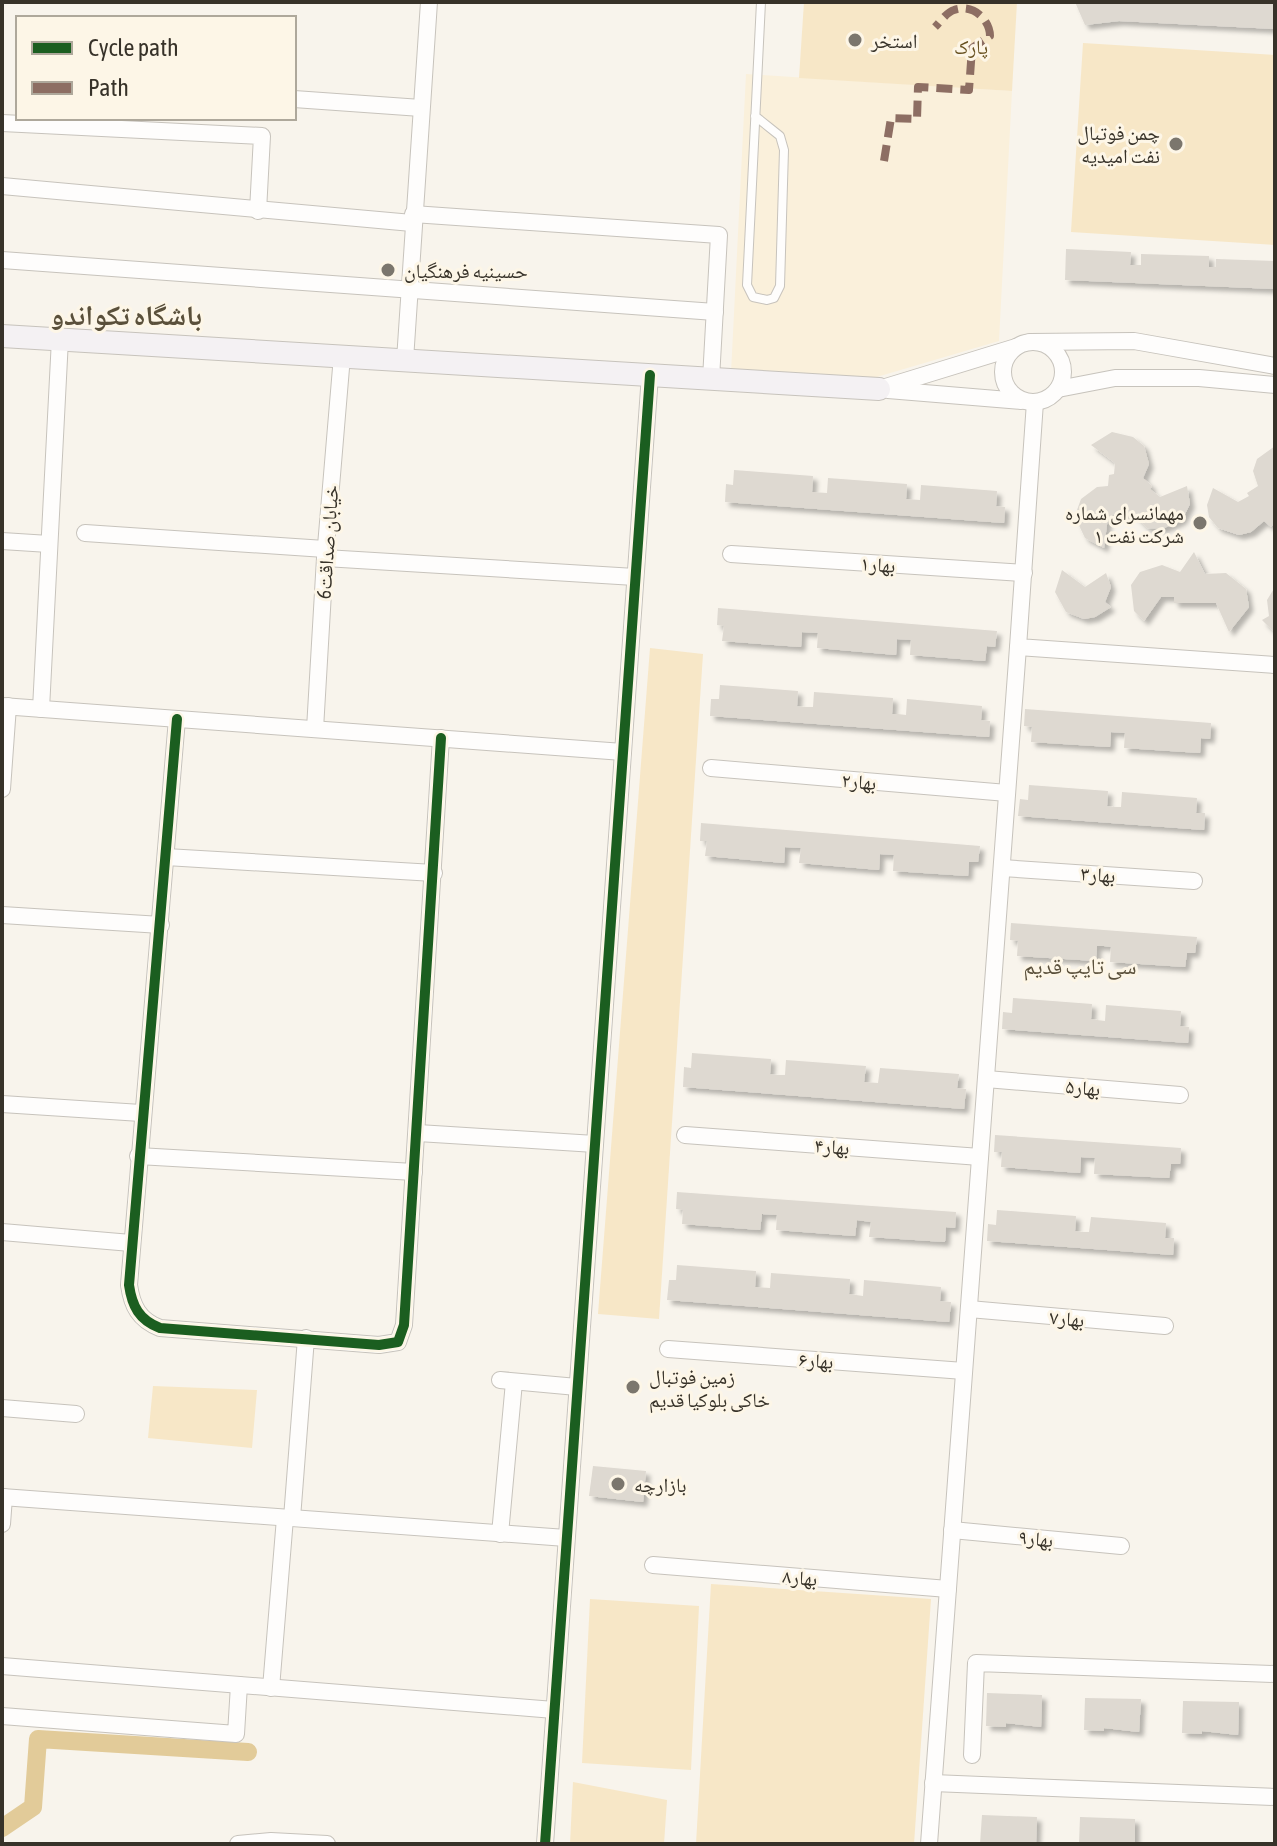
<svg xmlns="http://www.w3.org/2000/svg" width="1277" height="1846" font-family="'Asap Condensed','Noto Naskh Arabic',sans-serif">
<style>
.built{fill:#faf0db}
.park{fill:#f7e7c7}
.lines{fill:none;stroke-linecap:round;stroke-linejoin:round}
.canal{stroke:#e2cb99;stroke-width:18}
.building{fill:#ded9d1;filter:url(#shadow)}
.lane-casing{stroke:#c7c3bc;stroke-width:10}
.street-casing{stroke:#c7c3bc;stroke-width:18}
.secondary-casing{stroke:#c7c3bc;stroke-width:24}
.lane{stroke:#fefdfc;stroke-width:8}
.street{stroke:#fefdfc;stroke-width:16}
.secondary{stroke:#f4f1f3;stroke-width:22}
.quiet{stroke:#8d6e63;stroke-width:8;stroke-dasharray:16 8;stroke-linecap:butt}
.cycleway-casing{stroke:#fdf6e7;stroke-width:15}
.cycleway{stroke:#1b5e20;stroke-width:10}
.poi-dot{fill:#7b766d;stroke:#fdf6e7;stroke-width:3}
.labels{text-anchor:middle;dominant-baseline:central;stroke-width:6;stroke-linejoin:round;paint-order:stroke}
.poi-label{font-size:20px;fill:#373229;stroke:#fdf6e7;text-anchor:start}
.park-label{font-size:20px;fill:#67501e;stroke:#fdf6e7}
.street-label{font-size:20px;fill:#373229;stroke:#fdf6e7}
.neighbourhood-label{font-size:22px;fill:#5a503b;stroke:#fdf6e7}
.district-label{font-size:28px;font-weight:bold;fill:#5a503b;stroke:#fdf6e7}
</style>
<defs>
<filter id="shadow"><feDropShadow dx="4.5" dy="4.5" stdDeviation="2" flood-color="#0004"/></filter>
</defs>
<rect width="100%" height="100%" fill="#f8f4ec"/>
<polygon class="built" points="746,74 1012,91 999,341 870,379 731,373"/>
<g class="park">
<polygon points="804,2 1017,2 1012,91 799,78"/>
<polygon points="1083,43 1275,55 1275,245 1071,232"/>
<polygon points="650,648 703,654 659,1319 598,1314"/>
<polygon points="153,1386 257,1390 252,1448 148,1438"/>
<polygon points="711,1584 931,1599 914,1844 696,1844"/>
<polygon points="590,1599 699,1606 691,1770 582,1763"/>
<polygon points="573,1782 667,1800 664,1844 570,1844"/>
</g>
<g class="lines">
<polyline class="canal" points="2,1828 33,1807 38,1739 248,1752"/>
</g>
<g class="building">
<polygon points="1075,2 1275,2 1275,29 1119,21 1085,25"/>
<polygon points="1066,249 1131,252 1130,265 1141,265 1141,254 1209,256 1209,267 1216,267 1216,259 1275,261 1275,289 1065,280"/>
<polygon points="1112,432 1133,437 1144,446 1149,464 1143,478 1152,486 1150,489 1160,497 1187,486 1190,504 1182,520 1162,529 1147,528 1131,512 1124,517 1120,512 1108,517 1104,548 1085,538 1077,521 1077,510 1081,499 1097,487 1108,486 1109,475 1114,474 1115,463 1091,445"/>
<polygon points="1275,446 1275,523 1271,527 1264,521 1251,532 1239,535 1218,528 1209,517 1207,505 1213,488 1238,502 1249,496 1247,493 1258,486 1253,471 1257,459"/>
<polygon points="734,470 813,476 812,492 827,493 828,478 907,484 906,499 920,500 921,485 997,491 996,506 1005,507 1004,523 725,502 726,484 733,485"/>
<polygon points="1194,552 1205,574 1226,573 1246,589 1249,607 1229,632 1216,603 1174,603 1174,597 1161,597 1144,621 1134,611 1131,585 1140,572 1162,565 1180,572"/>
<polygon points="1062,570 1085,587 1106,573 1111,587 1105,602 1111,607 1095,617 1084,619 1066,612 1055,592"/>
<polygon points="1275,587 1275,633 1262,620 1269,616 1267,600"/>
<polygon points="718,608 997,631 995,647 987,646 985,661 910,655 911,640 897,639 896,655 817,648 818,633 802,632 801,647 722,641 724,626 717,625"/>
<polygon points="720,685 798,691 797,706 804,707 813,707 814,692 893,698 892,714 898,714 906,715 907,699 982,706 981,720 990,721 989,737 710,716 711,699 719,699"/>
<polygon points="1025,709 1211,723 1210,739 1201,738 1200,753 1124,748 1125,733 1111,732 1110,747 1031,742 1032,727 1024,726"/>
<polygon points="1029,785 1108,791 1107,806 1113,807 1121,807 1122,792 1197,798 1196,813 1205,813 1204,830 1018,816 1020,799 1028,800"/>
<polygon points="701,823 980,846 978,862 969,862 968,876 893,871 894,855 880,854 879,870 799,863 801,848 785,847 784,863 705,856 707,841 700,841"/>
<polygon points="1011,923 1197,937 1195,953 1187,953 1185,967 1110,962 1111,947 1104,946 1097,946 1096,961 1017,956 1018,941 1010,940"/>
<polygon points="1013,998 1092,1004 1091,1019 1097,1020 1105,1021 1106,1005 1181,1011 1180,1026 1189,1027 1188,1043 1002,1029 1003,1012 1012,1013"/>
<polygon points="692,1053 771,1059 770,1074 778,1075 785,1075 786,1060 866,1066 864,1082 878,1083 880,1068 959,1074 957,1088 966,1089 964,1109 683,1087 684,1067 691,1068"/>
<polygon points="995,1135 1181,1148 1180,1164 1171,1164 1169,1178 1094,1174 1095,1158 1081,1157 1080,1173 1001,1167 1002,1152 994,1152"/>
<polygon points="677,1192 956,1212 955,1228 946,1227 945,1242 869,1237 871,1222 857,1220 855,1236 776,1230 777,1215 762,1214 760,1230 682,1224 683,1210 676,1209"/>
<polygon points="997,1210 1076,1216 1075,1231 1082,1232 1089,1232 1091,1217 1166,1223 1165,1238 1174,1238 1173,1255 987,1241 988,1224 996,1225"/>
<polygon points="677,1265 756,1271 755,1287 770,1288 771,1273 850,1279 849,1294 863,1296 864,1280 941,1287 940,1301 951,1302 949,1322 667,1300 669,1280 676,1280"/>
<polygon points="593,1466 646,1471 643,1502 589,1496"/>
<polygon points="987,1693 1042,1695 1041,1727 1006,1723 1006,1727 986,1726"/>
<polygon points="1085,1698 1141,1699 1139,1732 1104,1728 1104,1731 1084,1730"/>
<polygon points="1183,1701 1239,1702 1238,1735 1202,1731 1202,1734 1182,1733"/>
<polygon points="982,1815 1037,1817 1036,1844 980,1844"/>
<polygon points="1080,1817 1135,1819 1135,1844 1079,1844"/>
</g>
<g class="lines">
<defs>
<polyline id="lane" points="755,116 780,136 784,150 780,286 774,298 767,300 753,297 747,285 761,2"/>
<g id="street">
<polyline points="294,99 421,108"/>
<polyline points="2,123 262,136 258,211"/>
<polyline points="2,186 412,223"/>
<polyline points="413,214 719,235 711,379"/>
<polyline points="2,260 715,312"/>
<polyline points="1030,342 1134,341 1275,366"/>
<circle cx="1033" cy="372" r="30"/>
<polyline points="405,360 429,2"/>
<polyline points="879,389 1016,347"/>
<polyline points="1058,389 1115,378 1199,378 1275,385"/>
<polyline points="888,390 1021,401"/>
<polyline points="1035,402 1018,647 1275,665"/>
<polyline points="85,533 325,549"/>
<polyline points="2,541 49,544"/>
<polyline points="731,554 1024,573"/>
<polyline points="325,558 635,577"/>
<polyline points="2,706 623,752"/>
<polyline points="41,709 60,339"/>
<path d="M177,719L129,1285C132,1306 139,1320 160,1328L379,1345L398,1342L404,1325L441,738"/>
<polyline points="315,729 325,558 342,356"/>
<polyline points="711,768 1007,793"/>
<polyline points="2,789 8,706"/>
<polyline points="166,857 434,873"/>
<polyline points="1002,868 1194,881"/>
<polyline points="2,915 161,925"/>
<polyline points="986,1079 1180,1095"/>
<polyline points="2,1104 141,1113"/>
<polyline points="418,1133 595,1144"/>
<polyline points="685,1135 980,1157"/>
<polyline points="138,1156 414,1172"/>
<polyline points="2,1232 131,1243"/>
<polyline points="969,1309 1165,1326"/>
<polyline points="668,1349 964,1371"/>
<polyline points="500,1380 577,1387"/>
<polyline points="2,1408 76,1414"/>
<polyline points="2,1497 566,1538"/>
<polyline points="292,1518 306,1338"/>
<polyline points="2,1524 4,1497"/>
<polyline points="952,1530 1121,1546"/>
<polyline points="500,1534 514,1382"/>
<polyline points="653,1565 948,1589"/>
<polyline points="2,1666 554,1710"/>
<polyline points="271,1688 285,1518"/>
<polyline points="2,1716 236,1734 239,1685"/>
<polyline points="972,1755 976,1663 1275,1674"/>
<polyline points="933,1783 1275,1797"/>
<polyline points="238,1844 271,1841 327,1844"/>
<polyline points="545,1844 650,375"/>
<polyline points="929,1844 1018,647"/>
</g>
<polyline id="secondary" points="2,336 879,389"/>
</defs>
<use href="#lane" class="lane-casing"/>
<use href="#street" class="street-casing"/>
<use href="#secondary" class="secondary-casing"/>
<use href="#lane" class="lane"/>
<use href="#street" class="street"/>
<use href="#secondary" class="secondary"/>
<path class="quiet" d="M884,161L891,118L917,119L918,87L969,90L972,48L990,36C990,20 973,3 954,10C947,12 940,22 935,27"/>
<defs>
<g id="cycleway">
<path d="M177,719L129,1285C132,1306 139,1320 160,1328L379,1345L398,1342L404,1325L441,738"/>
<polyline points="545,1844 650,375"/>
</g>
</defs>
<use href="#cycleway" class="cycleway-casing"/>
<use href="#cycleway" class="cycleway"/>
</g>
<g class="poi-dot">
<circle cx="855" cy="40" r="8"/>
<circle cx="1176" cy="144" r="8"/>
<circle cx="388" cy="270" r="8"/>
<circle cx="1200" cy="523" r="8"/>
<circle cx="633" cy="1387" r="8"/>
<circle cx="618" cy="1484" r="8"/>
</g>
<g class="labels">
<g class="poi-label">
<text x="871" y="40">استخر</text>
<text x="1160" y="132" text-anchor="end">چمن فوتبال<tspan x="1160" dy="23">نفت امیدیه</tspan></text>
<text x="404" y="270">حسینیه فرهنگیان</text>
<text x="1184" y="512" text-anchor="end">مهمانسرای شماره<tspan x="1184" dy="23">۱ شرکت نفت</tspan></text>
<text x="649" y="1376">زمین فوتبال<tspan x="649" dy="23">خاکی بلوکیا قدیم</tspan></text>
<text x="634" y="1484">بازارچه</text>
</g>
<g class="park-label">
<text x="971" y="46">پارک</text>
</g>
<g class="street-label">
<text transform="translate(327 542) rotate(-86)">خیابان صداقت6</text>
<text transform="translate(878 564) rotate(4)">بهار۱</text>
<text transform="translate(859 781) rotate(5)">بهار۲</text>
<text transform="translate(1098 874) rotate(4)">بهار۳</text>
<text transform="translate(1083 1087) rotate(5)">بهار۵</text>
<text transform="translate(832 1146) rotate(4)">بهار۴</text>
<text transform="translate(1067 1318) rotate(5)">بهار۷</text>
<text transform="translate(816 1360) rotate(4)">بهار۶</text>
<text transform="translate(1036 1538) rotate(6)">بهار۹</text>
<text transform="translate(800 1577) rotate(5)">بهار۸</text>
</g>
<g class="neighbourhood-label">
<text x="1080" y="966">سی تایپ قدیم</text>
</g>
<g class="district-label">
<text x="126" y="315">باشگاه تکواندو</text>
</g>
</g>
<rect width="1277" height="1846" fill="none" stroke="#373229" stroke-width="8"/>
<rect x="16" y="16" width="280" height="104" fill="#fdf6e7" stroke="#aea89b" stroke-width="2"/>
<rect x="32" y="42" width="40" height="12" fill="#1b5e20" stroke="#aea89b" stroke-width="2"/>
<text x="88" y="56" font-size="24" fill="#373229">Cycle path</text>
<rect x="32" y="82" width="40" height="12" fill="#8d6e63" stroke="#aea89b" stroke-width="2"/>
<text x="88" y="96" font-size="24" fill="#373229">Path</text>
</svg>
